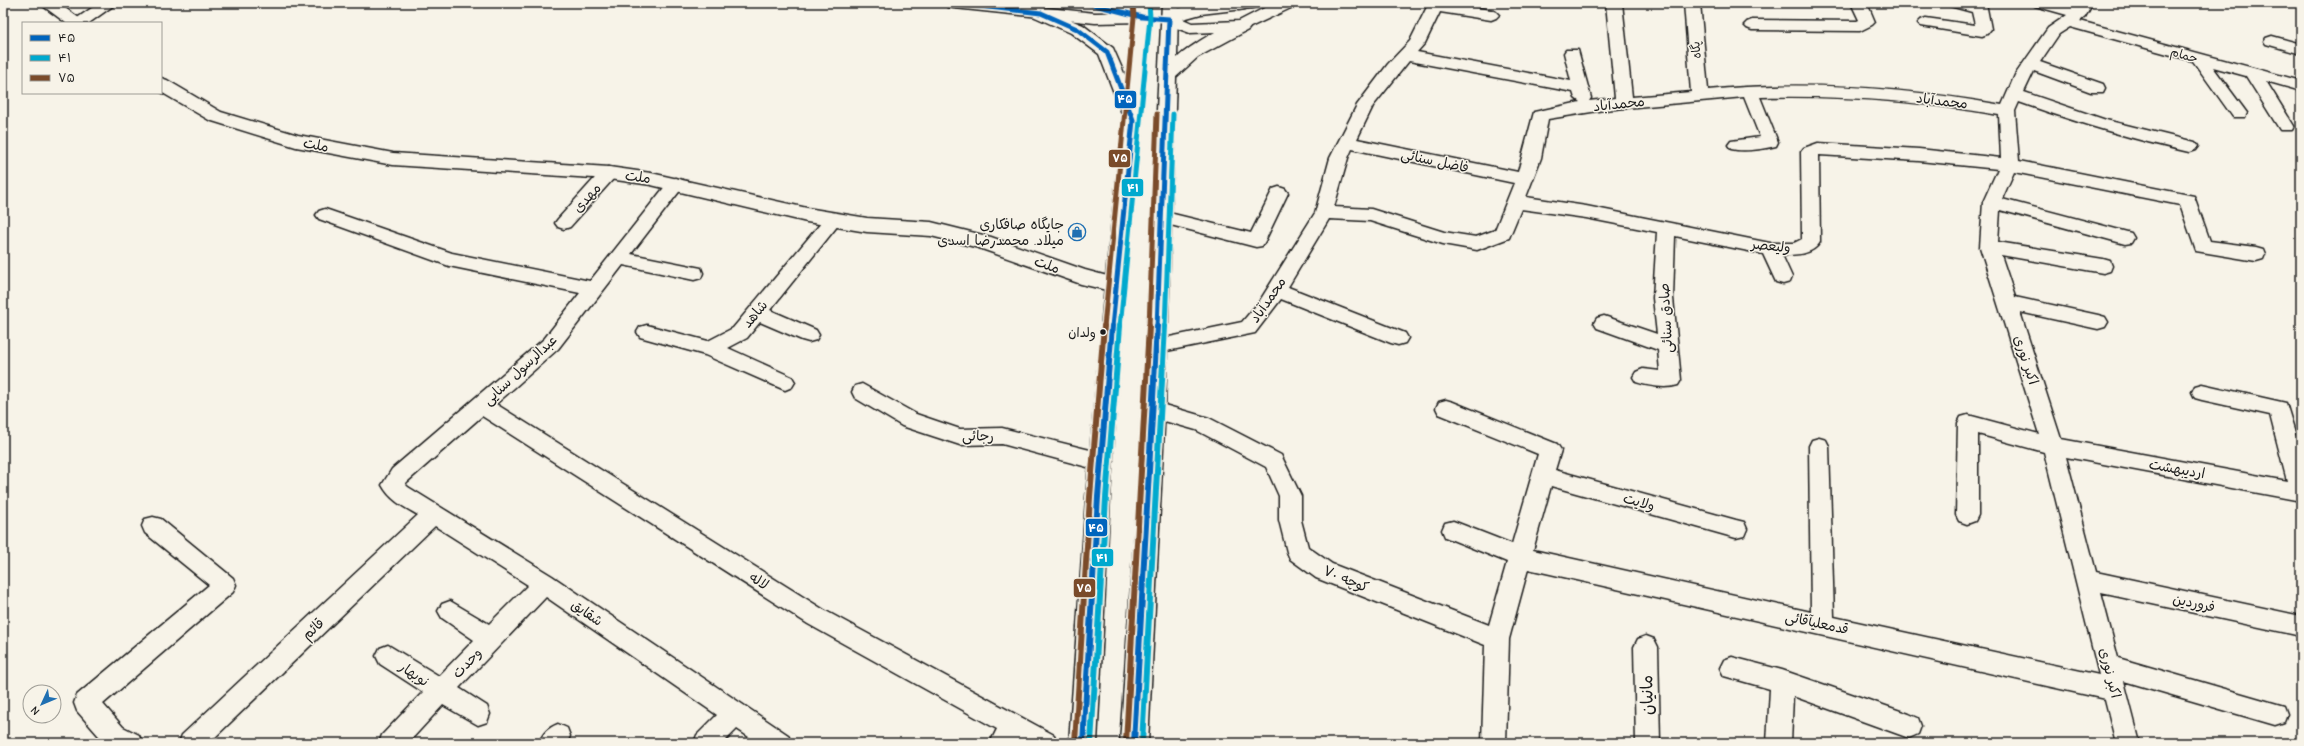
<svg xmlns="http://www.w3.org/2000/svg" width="2304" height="746" font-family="'Comic Neue','Playpen Sans Arabic',sans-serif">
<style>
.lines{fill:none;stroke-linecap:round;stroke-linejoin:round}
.street-casing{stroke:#1c1c1c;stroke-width:3}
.secondary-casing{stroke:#1c1c1c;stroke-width:3}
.primary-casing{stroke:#1c1c1c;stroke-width:3}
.street{fill:#f7f3e8;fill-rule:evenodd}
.secondary{fill:#f7f3e8;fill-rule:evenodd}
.primary{fill:#f7f3e8;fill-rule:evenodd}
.bus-1-far1-casing{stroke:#f7f3e8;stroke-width:8}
.bus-1-casing{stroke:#f7f3e8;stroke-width:10}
.bus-2-far1-casing{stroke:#f7f3e8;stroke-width:8}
.bus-2-casing{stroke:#f7f3e8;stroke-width:10}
.bus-3-far1-casing{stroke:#f7f3e8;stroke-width:8}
.bus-3-casing{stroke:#f7f3e8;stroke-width:10}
.bus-1-far1{stroke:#0065bd;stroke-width:5}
.bus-1{stroke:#0065bd;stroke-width:6}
.bus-2-far1{stroke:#00a9ce;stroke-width:5}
.bus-2{stroke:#00a9ce;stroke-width:6}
.bus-3-far1{stroke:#7a4b2a;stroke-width:5}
.bus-3{stroke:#7a4b2a;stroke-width:6}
.bus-dot{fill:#1c1c1c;stroke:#f7f3e8;stroke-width:1.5}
.labels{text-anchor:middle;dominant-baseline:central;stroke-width:3;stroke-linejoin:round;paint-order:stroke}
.far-street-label{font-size:12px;fill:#1c1c1c;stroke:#f7f3e8}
.bus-label{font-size:13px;fill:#1c1c1c;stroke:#f7f3e8;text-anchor:end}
.street-label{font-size:14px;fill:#1c1c1c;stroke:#f7f3e8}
.poi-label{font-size:14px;fill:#1c1c1c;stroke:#f7f3e8;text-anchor:end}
.near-street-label{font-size:17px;fill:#1c1c1c;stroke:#f7f3e8}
.line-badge{stroke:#f7f3e8;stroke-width:1.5}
.badge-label{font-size:11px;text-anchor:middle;font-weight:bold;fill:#fff}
</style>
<rect width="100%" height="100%" fill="#f7f3e8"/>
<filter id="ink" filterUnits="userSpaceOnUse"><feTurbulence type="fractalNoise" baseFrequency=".025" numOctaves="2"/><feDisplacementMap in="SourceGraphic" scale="8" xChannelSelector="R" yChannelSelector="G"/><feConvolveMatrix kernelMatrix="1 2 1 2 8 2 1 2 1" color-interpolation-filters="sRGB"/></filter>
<g filter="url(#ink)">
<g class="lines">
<defs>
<g id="street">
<polygon points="99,3 117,3 89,23 70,23"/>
<path d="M1429,3H1445L1491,10L1496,12L1499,15L1496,18L1491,20L1440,12L1425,43L1417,52L1571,81L1564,53L1566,50H1578L1591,98L1589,101L1615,98L1606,3H1622L1632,97L1691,92L1684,3H1700L1708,90C1805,80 1905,88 2002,105L2015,75L2048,28L2067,15L2035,6L2032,3H2057L2075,8L2077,3H2093L2085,17L2080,21L2301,81V91L2266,81L2294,126L2292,130H2280L2246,76L2213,67L2247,113L2245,117H2233L2193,61L2070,27L2059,34L2040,62L2103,84L2105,88L2103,92H2091L2034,71L2024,92L2106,120L2195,142L2198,146L2195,150L2189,152C2131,139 2075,122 2019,102L2015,111L2019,161L2194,196L2210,241L2256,247L2263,249L2265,254L2263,259L2256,261L2196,251L2180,205L2014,172L2002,199L2131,233L2134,238L2131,243L2125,244L2000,210L1998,242L2103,259L2110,261L2112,266L2110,271L2103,273L2001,255L2015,297L2098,315L2105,317L2108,322L2105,327L2098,329L2020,312L2061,439L2287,481L2270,415L2202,400L2195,398L2192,392L2195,386L2202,384L2286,403L2301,452V501L2066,457L2096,572L2301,616V636L2101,593L2118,658L2284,706L2287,714L2284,722L2275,725L2124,681L2140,743H2116L2105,699L1528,569L1509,639L1506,743H1482L1485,645L1316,578L1290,559L1287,552L1279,520V496L1266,467L1196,430L1147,416L1144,410L1147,404L1154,402L1209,418L1281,455L1301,496V520L1308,547L1332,564L1489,625L1507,562L1445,537L1442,530L1445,523L1453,521L1512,544L1538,454L1439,414L1436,408L1439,402L1446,400L1453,402L1557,444L1561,450L1555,470L1736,520L1744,522L1747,529L1744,536L1736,538L1551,486L1533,550L1811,612L1809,446L1812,440L1819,438L1826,440L1829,446L1834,617L2099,675L2044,452L1978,434V515L1975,521L1967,524L1959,521L1956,515L1958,423L1961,417L1968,415L2039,434L1980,247L1983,202L1998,169L1919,161L1819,155L1820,242C1813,255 1795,255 1782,255L1792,277L1790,282L1783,284L1776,282L1763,254L1675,236L1673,298L1681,380L1678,385C1666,389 1648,386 1636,382L1633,377L1636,372L1643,369L1660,371L1658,350L1597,328L1594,323L1597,318L1604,316L1657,334L1653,298L1657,232L1586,218L1521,209L1509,238L1477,250L1443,244L1370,221L1329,219L1288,287L1405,333L1408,338L1405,343L1398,345L1391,343L1281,299L1255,333L1157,353L1150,351L1147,346L1150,341L1242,322L1259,302L1315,213L1330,158L1357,105L1388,64L1410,41ZM1409,61L1573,92L1575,98L1580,102L1534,112L1518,172L1357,139L1373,106ZM1744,97L1760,137L1731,141L1728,145L1731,149C1744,152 1763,149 1776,146L1778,142L1760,97C1840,95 1920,101 1999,115L2001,158L1919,149L1818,143L1804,148L1801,152L1802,239L1794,243H1770L1586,206L1526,197L1541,158L1548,119L1604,110ZM1352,149L1514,183L1495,230L1476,237L1444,232L1371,209L1334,207L1348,158Z"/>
<polygon points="1851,3 1867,3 1875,22 1872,25 1860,31 1752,30 1747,28 1744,25 1747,22 1752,20 1857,21 1859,20"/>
<polygon points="1947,3 1986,3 1991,29 1987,34 1982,36 1921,26 1918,23 1921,20 1926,18 1975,25 1972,12 1950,6"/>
<polygon points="2272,36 2301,44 2301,54 2266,44 2264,41 2266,38"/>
<polygon points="609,167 615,169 618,173 615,177 570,227 564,229 558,227 555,223 558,219 603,169"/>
<path d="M676,178L682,180L685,184L631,254L701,268L703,273L701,278L694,280L623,265L558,349L496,404L824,610L1054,735L1057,743H1021L1017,741L1016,743H990L997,729L808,624L482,416L408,481L405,484L408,487L552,576L788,735L791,743H758L737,729L723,743H694L697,735L717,715L546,597L459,688L487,706L490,714L487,722L478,725L443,705L408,743H379L382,735L423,692L380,664L376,656L380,648L388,645L439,676L474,640L442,618L438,611L442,604L450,601L489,624L528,585L435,526L209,743H179L182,735L418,515C404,507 390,500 382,485L392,469L544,339L580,293L449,266L319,219L316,215L319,211L325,209L331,211L452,253L590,281L670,180Z"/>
<polygon points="1279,187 1285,189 1288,193 1265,241 1262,246 1256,247 1155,221 1152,217 1155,213 1161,211 1251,233 1273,189"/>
<polygon points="833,214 839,216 842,220 839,224 770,310 816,330 819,335 816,340 809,342 802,340 760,322 747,338 728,348 792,377 795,382 792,387 785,390 778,387 705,355 640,337 637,332 640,327 647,325 708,341 733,328 827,216"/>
<polygon points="862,384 916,414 960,429 1002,428 1102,453 1109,456 1113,462 1109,468 1102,471 1002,444 960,445 902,426 855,398 852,392 855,386"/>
<polygon points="153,517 161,519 233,578 236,585 233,592 103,704 123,727 139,735 142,743 105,743 77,711 74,703 77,695 209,585 145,533 142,526 145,519"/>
<polygon points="1646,636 1654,639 1658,647 1660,743 1636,743 1634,647 1638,639"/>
<polygon points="1732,657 1782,670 1909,714 1918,718 1921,726 1918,734 1909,738 1793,696 1791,743 1767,743 1770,689 1724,676 1720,668 1724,660"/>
<path d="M558,724L567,728L570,736L567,743H539C543,733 548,728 558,724Z"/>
</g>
<g id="secondary">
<polygon points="39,3 58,3 86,23 66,23"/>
<polygon points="946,3 1001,3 1095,13 1142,12 1148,13 1150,17 1148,21 1142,22 1095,23 954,8 948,7"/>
<path d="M1205,3H1260L1258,7L1252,8L1201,14L1183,19L1192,23L1239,21L1274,3H1295L1293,7L1242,31L1190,33L1163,23L1161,19C1168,8 1192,5 1205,3Z"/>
<polygon points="161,78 167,80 221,112 298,135 393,153 609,167 651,173 807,208 867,218 931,222 991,237 1085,270 1122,280 1125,285 1122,290 1115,292 1081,284 979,248 931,236 867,232 807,222 651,185 609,179 393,165 296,147 209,120 161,92"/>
</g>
<g id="primary">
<polygon points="1133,3 1149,3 1150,17 1125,285 1110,497 1097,743 1069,743 1086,497 1105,285 1123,116 1099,54 1071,33 1035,17 1033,13 1035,9 1041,8 1083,25 1113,48 1127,80 1134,17"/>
<path d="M1162,3H1178L1177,58C1189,47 1232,18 1248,22L1251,26L1248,30L1198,57L1176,77L1165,410L1148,743H1120L1143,410Z"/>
<polygon points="1222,3 1246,3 1247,5 1245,9 1239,10 1224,7"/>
</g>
</defs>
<use href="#street" class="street-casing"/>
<use href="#secondary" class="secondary-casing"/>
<use href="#primary" class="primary-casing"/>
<use href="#street" class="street"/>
<use href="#secondary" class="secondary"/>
<use href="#primary" class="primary"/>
<defs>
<g id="bus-1-far1">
<polyline points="954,3 1041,13 1077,29 1107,52 1133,120 1112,327"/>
<polyline points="1087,3 1142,17 1169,19 1157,327"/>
</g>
<g id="bus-1">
<polyline points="1083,743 1098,497 1112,326"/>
<polyline points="1134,743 1157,326"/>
</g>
<g id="bus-2-far1">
<polyline points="1120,327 1150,18 1149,3"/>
<polyline points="1165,327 1173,114"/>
</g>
<g id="bus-2">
<polyline points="1091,743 1106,498 1120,326"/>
<polyline points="1142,743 1165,326"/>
</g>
<g id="bus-3-far1">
<polyline points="1104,327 1134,17 1133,4"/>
<polyline points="1149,327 1157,114"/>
</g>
<g id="bus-3">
<polyline points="1075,743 1090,497 1104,326"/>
<polyline points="1126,743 1149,326"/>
</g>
</defs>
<use href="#bus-1-far1" class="bus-1-far1-casing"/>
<use href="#bus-1" class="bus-1-casing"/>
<use href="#bus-2-far1" class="bus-2-far1-casing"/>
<use href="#bus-2" class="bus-2-casing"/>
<use href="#bus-3-far1" class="bus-3-far1-casing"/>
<use href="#bus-3" class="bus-3-casing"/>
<use href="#bus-1-far1" class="bus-1-far1"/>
<use href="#bus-1" class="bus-1"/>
<use href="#bus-2-far1" class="bus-2-far1"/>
<use href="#bus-2" class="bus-2"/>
<use href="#bus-3-far1" class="bus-3-far1"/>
<use href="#bus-3" class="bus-3"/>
</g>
</g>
<defs>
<symbol id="shop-ring" viewBox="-11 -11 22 22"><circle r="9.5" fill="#f7f3e8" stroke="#1f6fb2" stroke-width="1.5"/><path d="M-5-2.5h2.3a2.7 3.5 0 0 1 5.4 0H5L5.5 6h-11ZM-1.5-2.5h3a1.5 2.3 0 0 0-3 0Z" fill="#1f6fb2"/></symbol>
</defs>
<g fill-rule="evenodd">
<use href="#shop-ring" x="1067" y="222" width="20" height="20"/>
</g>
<circle class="bus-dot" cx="1103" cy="332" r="3.5"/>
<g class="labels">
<g class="far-street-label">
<text transform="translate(1696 50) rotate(-95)">پگاه</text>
<text transform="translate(2184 55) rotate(16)">حمام</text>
</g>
<g class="bus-label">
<text x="1096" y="332">ولدان</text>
</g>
<g class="street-label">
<text transform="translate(1942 101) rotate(7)">محمدآباد</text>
<text transform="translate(1619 104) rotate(-6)">محمدآباد</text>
<text transform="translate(316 145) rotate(11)">ملت</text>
<text transform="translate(1435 161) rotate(12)">فاضل سنائی</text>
<text transform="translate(638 177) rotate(8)">ملت</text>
<text transform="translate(587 198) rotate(-48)">مهدی</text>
<text transform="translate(1771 246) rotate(6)">ولیعصر</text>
<text transform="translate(1047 265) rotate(20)">ملت</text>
<text transform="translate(1268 300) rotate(-55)">محمدآباد</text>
<text transform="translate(755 314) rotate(-50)">شاهد</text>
<text transform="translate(1666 318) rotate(-93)">صادق سنائی</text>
<text transform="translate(2026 360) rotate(72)">اکبر نوری</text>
<text transform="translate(520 370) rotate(-43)">عبدالرسول سنایی</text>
<text transform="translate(978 436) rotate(1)">رجائی</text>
<text transform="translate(2177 469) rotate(10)">اردیبهشت</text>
<text transform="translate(1639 502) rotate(16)">ولایت</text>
<text transform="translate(1346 579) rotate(23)">کوچه ۷۰</text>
<text transform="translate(759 581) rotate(33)">لاله</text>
<text transform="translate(2194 603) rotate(12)">فروردین</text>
<text transform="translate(587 613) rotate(35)">شقایق</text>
<text transform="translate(1817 623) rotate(12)">قدمعلیآقائی</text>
<text transform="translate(313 629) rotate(-43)">قائم</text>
<text transform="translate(467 663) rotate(-46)">وحدت</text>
<text transform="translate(2110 673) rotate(76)">اکبر نوری</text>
<text transform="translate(414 674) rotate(34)">نوبهار</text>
</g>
<g class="poi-label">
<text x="1064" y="224">جایگاه صافکاری<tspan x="1064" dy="16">میلاد. محمدرضا اسدی</tspan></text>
</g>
<g class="near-street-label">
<text transform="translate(1647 695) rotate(-91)">مانیان</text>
</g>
</g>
<g class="line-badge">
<rect x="1114" y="90" width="23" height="19" rx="4" fill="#0065bd"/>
<rect x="1108" y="149" width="23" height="19" rx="4" fill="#7a4b2a"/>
<rect x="1121" y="178" width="23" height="19" rx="4" fill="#00a9ce"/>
<rect x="1085" y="518" width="23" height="19" rx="4" fill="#0065bd"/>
<rect x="1091" y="548" width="23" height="19" rx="4" fill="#00a9ce"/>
<rect x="1073" y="578" width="23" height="20" rx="4" fill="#7a4b2a"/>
</g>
<g class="badge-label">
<text x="1125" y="103">۴۵</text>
<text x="1120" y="162">۷۵</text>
<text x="1133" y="192">۴۱</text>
<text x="1096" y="532">۴۵</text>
<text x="1102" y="562">۴۱</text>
<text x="1084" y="592">۷۵</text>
</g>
<rect width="2304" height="746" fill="none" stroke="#f7f3e8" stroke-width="16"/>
<rect x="8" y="8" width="2288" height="730" fill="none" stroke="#1c1c1c" stroke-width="1.5" filter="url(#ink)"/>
<rect x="22" y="22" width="140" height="72" fill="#f7f3e8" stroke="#9f9d96"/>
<rect x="30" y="35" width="20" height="6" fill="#0065bd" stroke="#9f9d96"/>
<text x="58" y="42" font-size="12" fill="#1c1c1c">۴۵</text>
<rect x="30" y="55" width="20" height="6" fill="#00a9ce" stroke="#9f9d96"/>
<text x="58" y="62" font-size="12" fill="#1c1c1c">۴۱</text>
<rect x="30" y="75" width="20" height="6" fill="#7a4b2a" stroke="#9f9d96"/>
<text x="58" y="82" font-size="12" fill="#1c1c1c">۷۵</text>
<g transform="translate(42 704) rotate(226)"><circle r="19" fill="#f7f3e8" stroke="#9f9d96"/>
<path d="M0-3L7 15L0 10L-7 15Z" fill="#1f6fb2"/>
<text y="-6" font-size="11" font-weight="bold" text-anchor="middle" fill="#1c1c1c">N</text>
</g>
</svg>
